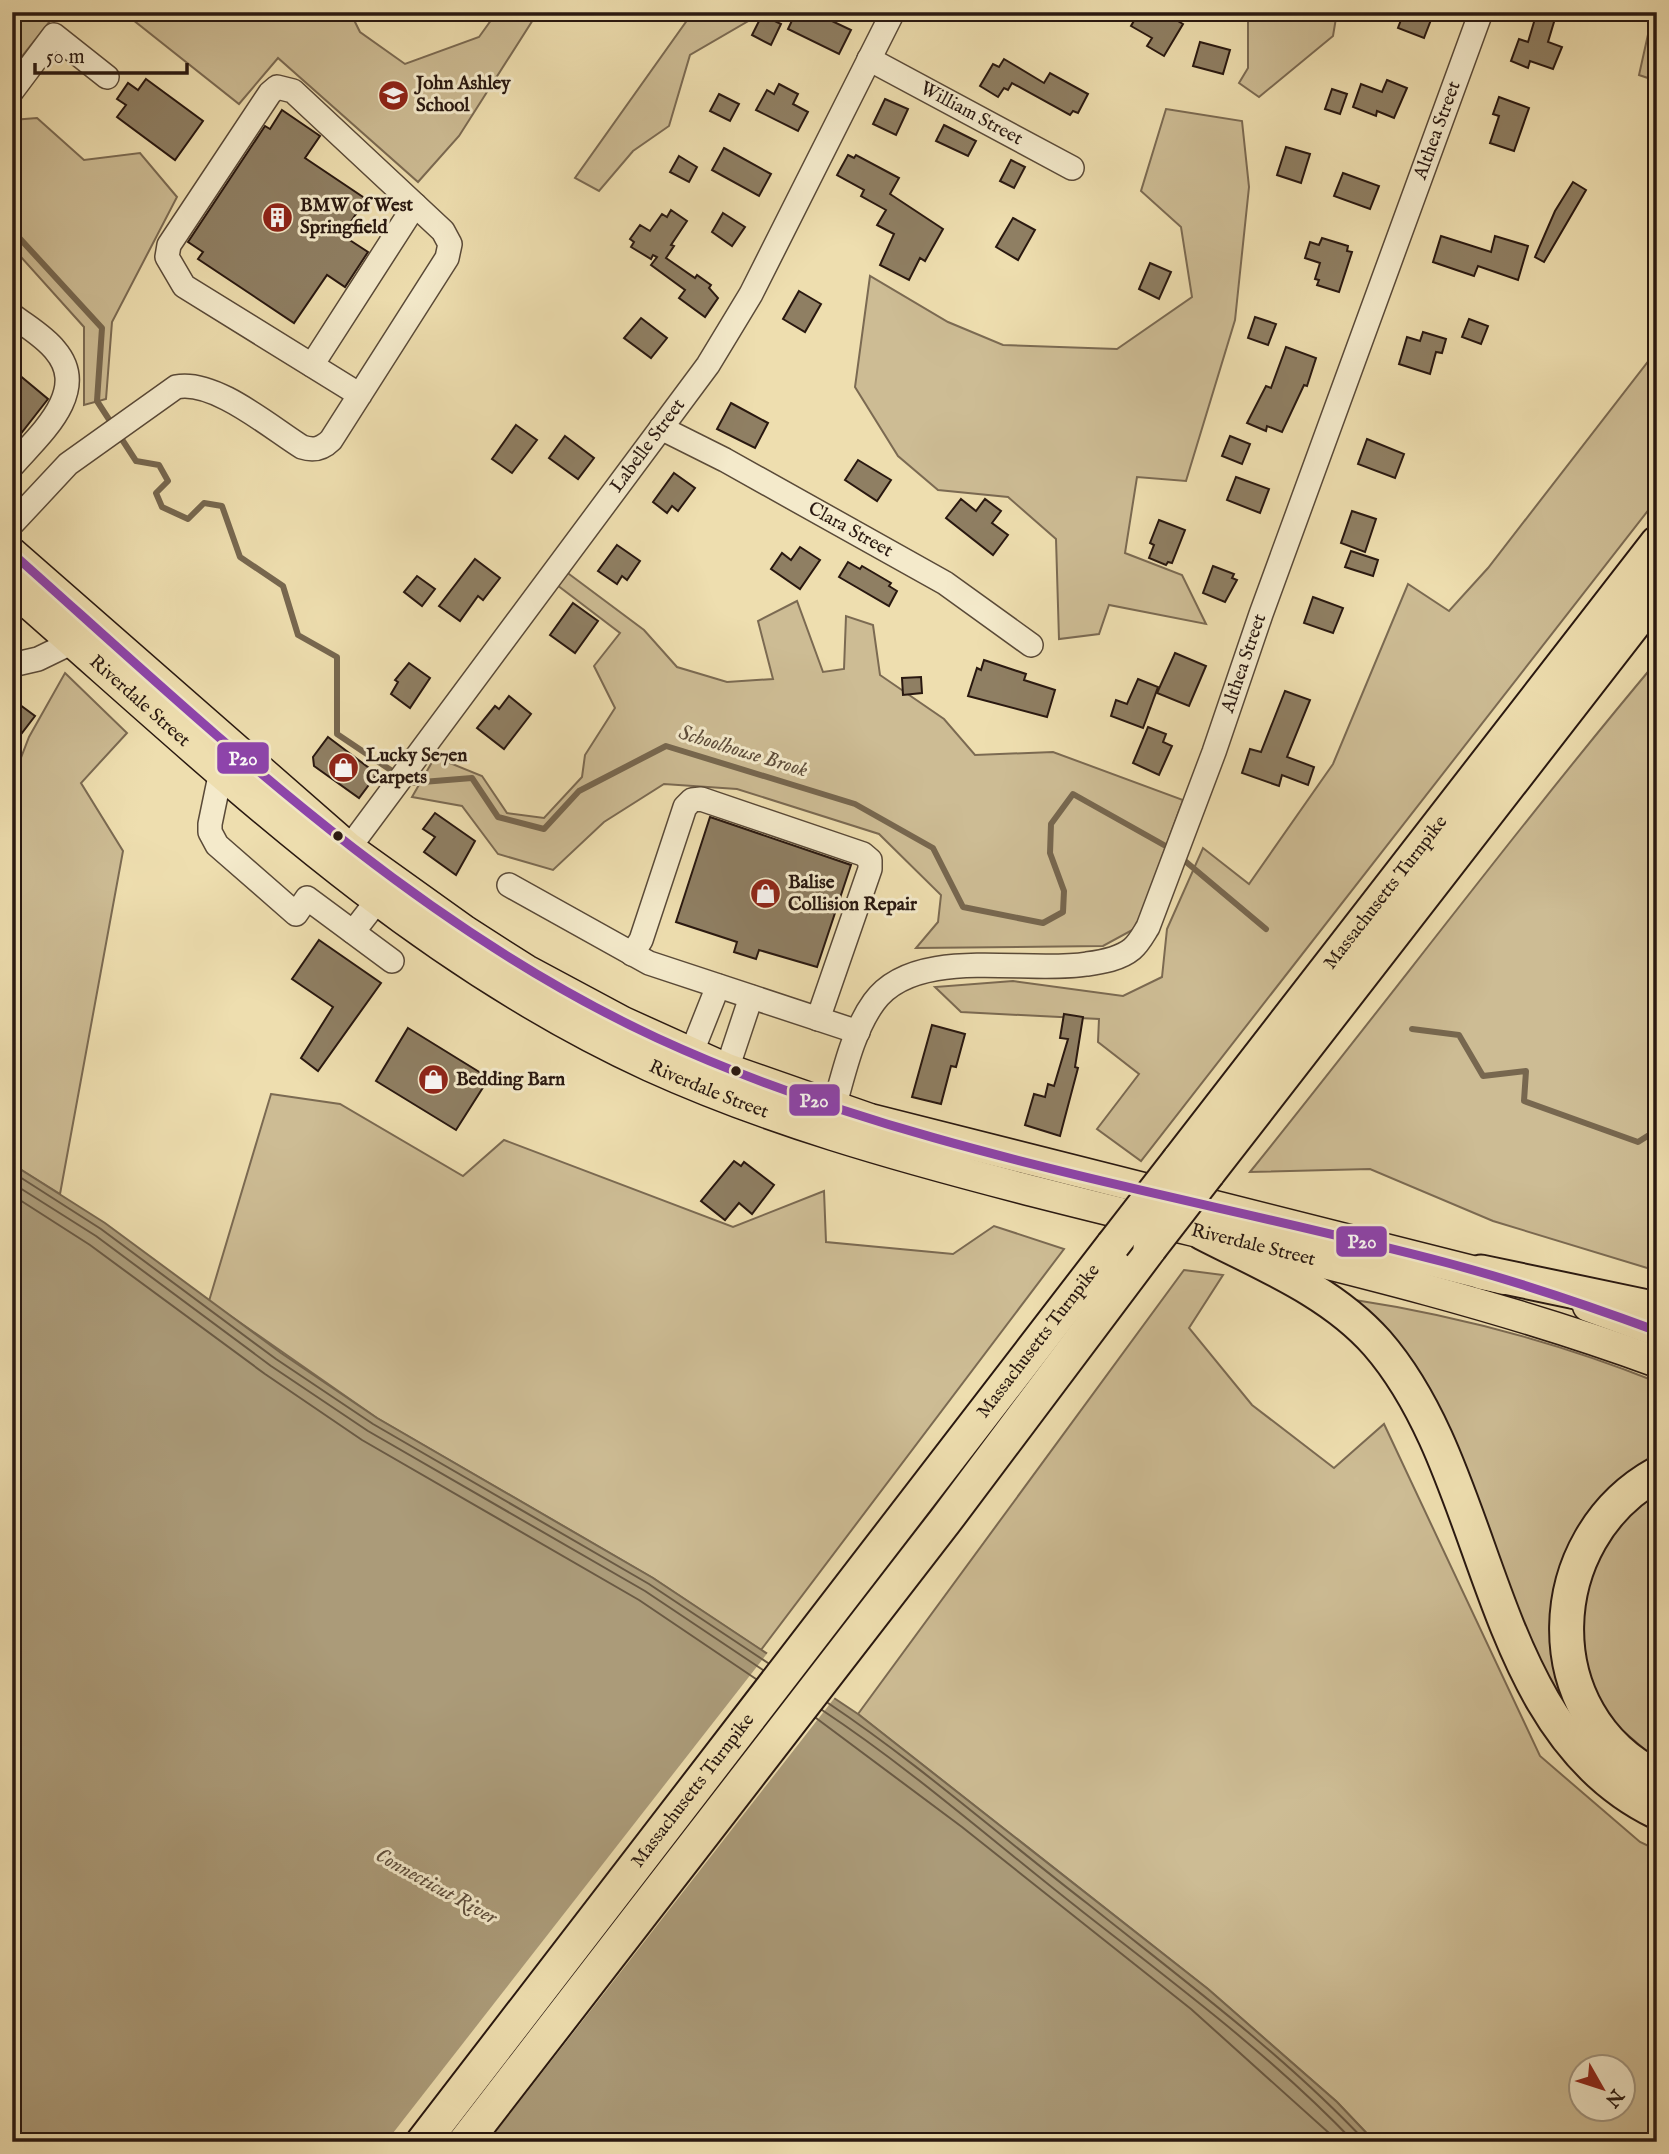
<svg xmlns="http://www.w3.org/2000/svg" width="1669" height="2154" font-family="'IM FELL English',serif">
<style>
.green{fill:#cdbc94;stroke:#7b6a52;stroke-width:2;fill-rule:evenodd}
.water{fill:#ab9b79;stroke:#77674f;stroke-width:2}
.pier{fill:#eedeaf}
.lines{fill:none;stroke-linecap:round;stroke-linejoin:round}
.shore{stroke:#6a5a44;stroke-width:2}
.stream{stroke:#77674f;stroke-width:6}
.building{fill:#8f7f63;stroke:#291810;stroke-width:2}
.minor-casing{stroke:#5a4a38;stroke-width:26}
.major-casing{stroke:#291810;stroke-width:33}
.highway-casing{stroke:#291810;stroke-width:37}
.minor{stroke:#f4eacb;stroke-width:23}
.major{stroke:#eedeaf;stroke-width:30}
.highway{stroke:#eedeaf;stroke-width:33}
.highway-bridge-casing{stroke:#291810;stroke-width:37;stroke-linecap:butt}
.highway-bridge{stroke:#eedeaf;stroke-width:33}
.bus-1-casing{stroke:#f4eacb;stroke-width:14}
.bus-1{stroke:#8e44ad;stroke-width:9}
.bus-dot{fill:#291810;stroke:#f4eacb;stroke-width:2.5}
.labels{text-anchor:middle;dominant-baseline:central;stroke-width:6;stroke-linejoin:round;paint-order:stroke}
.poi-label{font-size:19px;font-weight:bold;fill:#291810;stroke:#f4eacb;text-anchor:start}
.street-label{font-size:19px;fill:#291810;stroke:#f4eacb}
.water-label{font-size:21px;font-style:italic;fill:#5d4c3a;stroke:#f4eacb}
.line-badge{stroke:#f4eacb;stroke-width:2.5}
.badge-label{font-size:19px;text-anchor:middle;font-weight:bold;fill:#fff}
</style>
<rect width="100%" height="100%" fill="#eedeaf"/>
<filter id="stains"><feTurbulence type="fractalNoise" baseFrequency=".00286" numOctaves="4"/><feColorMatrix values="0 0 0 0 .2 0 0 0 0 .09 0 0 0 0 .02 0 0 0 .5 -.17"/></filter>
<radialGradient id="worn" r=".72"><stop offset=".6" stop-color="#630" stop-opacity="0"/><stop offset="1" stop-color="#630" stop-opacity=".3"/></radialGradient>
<g class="green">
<polygon points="12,12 57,12 12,69"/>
<polygon points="123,12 350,12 360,32 405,64 479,37 497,12 538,12 459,136 418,182 278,58 239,104"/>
<polygon points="693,12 755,12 750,20 690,55 669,126 633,151 599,191 575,178"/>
<polygon points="1248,12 1337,12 1333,36 1259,97 1239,83 1248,68"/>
<polygon points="1653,12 1657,12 1657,81 1639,75"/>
<polygon points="1166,109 1242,121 1249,187 1235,320 1186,481 1137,477 1125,553 1182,575 1206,624 1109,605 1099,634 1059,639 1056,539 1008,497 938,490 898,456 855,387 870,276 948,322 1003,345 1117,349 1192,297 1181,227 1141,191"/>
<polygon points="37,118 84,160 140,153 177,197 112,322 106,399 84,405 84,327 12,247 12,120"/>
<polygon points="1657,350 1657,499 1141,1161 1097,1129 1139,1074 1098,1042 1099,1019 961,1012 935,987 1013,981 1123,996 1162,977 1167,929 1203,848 1249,884 1333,764 1408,584 1449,611 1488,568"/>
<polygon points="565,571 644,630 677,667 727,682 773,679 758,621 797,601 823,672 844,669 846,616 873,625 880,675 944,719 975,755 1053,752 1183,800 1136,928 1103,946 916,948 938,922 941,895 879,834 737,789 664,784 604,822 553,870 498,854 462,806 412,797 435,757 482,776 507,813 544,818 582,777 585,755 615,708 594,666 620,633 557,585"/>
<path d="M1657,661V1271L1493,1221L1370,1169L1250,1172C1387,1002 1517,828 1657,661Z"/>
<polygon points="65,673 127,733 81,783 123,851 60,1194 12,1164 12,781 29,737"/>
<polygon points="271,1094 340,1104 463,1176 504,1140 733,1227 824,1191 826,1242 953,1254 994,1226 1064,1249 761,1650 653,1578 377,1418 209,1301"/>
<path d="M1184,1270L1223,1275L1189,1328L1252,1405L1334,1468L1384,1424L1540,1756L1640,1842L1657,1850V2142H1375L1337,2102L1208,1989L858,1714ZM1582,2066H1624V2108H1582Z"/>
<path d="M1349,1299C1455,1315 1557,1342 1657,1382V1460L1559,1573L1584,1728L1562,1709Z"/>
<polygon points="1657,1493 1657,1760 1602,1713 1581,1647 1585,1582 1613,1532 1648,1497"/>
</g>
<polygon class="water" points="12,1164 105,1223 281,1353 377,1418 653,1578 858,1714 1208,1989 1337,2102 1375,2142 12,2142"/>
<polygon class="pier" points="769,1651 836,1696 488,2142 386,2142"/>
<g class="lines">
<g class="shore">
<polyline points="12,1172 101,1229 276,1359 373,1424 649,1584 768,1663"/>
<polyline points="12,1183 96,1236 271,1366 368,1431 645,1591 763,1670"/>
<polyline points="12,1195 90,1245 265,1374 362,1440 639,1600 756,1679"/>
<path d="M828,1703C919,1764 1001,1837 1088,1904C1183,1980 1282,2053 1366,2142"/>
<path d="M822,1710C914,1771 996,1844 1083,1912C1176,1985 1272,2056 1354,2142"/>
<polyline points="816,1718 962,1827 1191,2009 1339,2142"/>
</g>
<g class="stream">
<polyline points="12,230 102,328 97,401 136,461 159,465 168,481 156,493 162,507 188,519 204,503 222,506 240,557 283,586 298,635 337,657 337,734 410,783 472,778 498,817 544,829 579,791 666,746 855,804 933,848 963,907 1043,923 1063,912 1064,891 1050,853 1051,824 1073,794 1171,849"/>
<polyline points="1179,856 1266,929"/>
<polyline points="1412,1029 1459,1035 1483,1076 1526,1071 1524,1101 1638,1142 1657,1130"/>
</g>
</g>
<g class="building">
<polygon points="796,12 813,12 851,30 839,54 788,29"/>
<polygon points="1139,12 1162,12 1183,24 1164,56 1147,46 1152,38 1131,26"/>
<polygon points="1404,12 1434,12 1424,38 1398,28"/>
<polygon points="1537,12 1557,12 1548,42 1562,47 1553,69 1530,61 1528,68 1511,61 1519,39 1528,42"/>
<polygon points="762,15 781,24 771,45 752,35"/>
<polygon points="1200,42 1230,50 1223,74 1193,66"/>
<polygon points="1004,59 1044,83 1050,73 1088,94 1078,113 1073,111 1070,115 1012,83 1008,90 1004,88 998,97 980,86 993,64 999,67"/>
<polygon points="146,79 203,121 175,160 117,117 126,105 117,99 128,83 138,90"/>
<polygon points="1387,80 1407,88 1394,118 1377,111 1376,116 1353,107 1361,84 1382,92"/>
<polygon points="779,84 798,94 793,104 808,112 798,131 756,110 767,90 774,94"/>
<polygon points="1332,89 1347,94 1340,114 1325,109"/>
<polygon points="719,94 739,104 730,121 710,111"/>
<polygon points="1499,97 1529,108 1514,151 1490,143 1499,116 1493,114"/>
<polygon points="885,99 908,109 896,135 873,124"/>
<polygon points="282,110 320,136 305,158 366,199 342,235 368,252 345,287 327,275 294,323 198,259 203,252 188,242 265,126 270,129"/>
<polygon points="944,125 976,141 968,156 936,141"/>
<polygon points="1286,147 1310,154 1301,183 1277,175"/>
<polygon points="724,148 771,174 759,196 712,170"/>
<polygon points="848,155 854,158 856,155 899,178 890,194 943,229 925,261 920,258 909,280 880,265 894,234 877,225 886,210 861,196 864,190 837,175"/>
<polygon points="679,156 697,167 689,182 670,172"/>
<polygon points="1011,160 1025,167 1014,188 1000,181"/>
<polygon points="1343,173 1379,186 1370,209 1334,196"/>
<polygon points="1573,182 1586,190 1544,262 1535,257 1555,211"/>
<polygon points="671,210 687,221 671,245 674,246 666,258 695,278 697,275 711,285 709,288 718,298 705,317 679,298 685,290 651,265 657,257 653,255 651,259 631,247 634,242 630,239 640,225 650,231 662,214 667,217"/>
<polygon points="723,213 745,227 732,246 712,232"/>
<polygon points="1013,218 1035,230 1018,260 996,247"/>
<polygon points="1441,236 1491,252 1495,236 1528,246 1518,280 1478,266 1474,276 1433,262"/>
<polygon points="1322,238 1348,246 1347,251 1352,252 1339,292 1317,285 1319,280 1315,279 1320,263 1305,258 1310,242 1319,245"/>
<polygon points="1150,263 1171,272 1159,299 1139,289"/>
<polygon points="799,291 821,304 805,332 783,319"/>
<polygon points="1255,317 1276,324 1268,345 1248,338"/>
<polygon points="641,318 667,338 651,358 624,338"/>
<polygon points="1469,319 1488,326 1481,344 1462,337"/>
<polygon points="1423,332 1446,339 1442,353 1436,352 1430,374 1399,364 1407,337 1420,341"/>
<polygon points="1286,347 1316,358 1307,386 1304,385 1282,432 1267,426 1266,431 1247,423 1266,386 1271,388"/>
<polygon points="12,369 48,399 12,445"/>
<polygon points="731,403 768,423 755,448 717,429"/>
<polygon points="516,425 537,440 512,473 492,459"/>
<polygon points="565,436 594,458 578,479 549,458"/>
<polygon points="1230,436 1250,444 1242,464 1222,456"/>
<polygon points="1367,439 1404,454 1395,478 1358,464"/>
<polygon points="858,460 891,480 877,501 845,480"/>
<polygon points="674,473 695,488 678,511 672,506 667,513 653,502"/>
<polygon points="1236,477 1269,489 1260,513 1227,500"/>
<polygon points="961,499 976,511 985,499 1001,511 992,523 1008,535 993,555 946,518"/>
<polygon points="1352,511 1376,519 1365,552 1341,543"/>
<polygon points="1159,520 1185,530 1172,563 1168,562 1166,565 1149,558 1154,545 1150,543"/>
<polygon points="617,545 640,561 627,580 622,576 617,584 598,571"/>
<polygon points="800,547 820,560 800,589 771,569 782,553 791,560"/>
<polygon points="1351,551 1378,560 1373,576 1345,567"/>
<polygon points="475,559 500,578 483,600 478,596 460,621 439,606"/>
<polygon points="848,562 860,569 862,566 891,583 889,586 897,591 889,606 839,577"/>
<polygon points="1213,566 1234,574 1232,578 1237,580 1225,602 1203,593"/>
<polygon points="417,576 435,589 422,606 404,592"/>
<polygon points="1313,597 1343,608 1333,633 1304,623"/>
<polygon points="573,603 598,621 575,653 550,635"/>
<polygon points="1175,653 1206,666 1189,706 1157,693"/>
<polygon points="984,660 1026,674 1024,680 1055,690 1047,717 968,696 977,668 981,670"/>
<polygon points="409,663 430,678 410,708 391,694 398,682 395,680"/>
<polygon points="921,677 922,693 903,695 902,678"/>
<polygon points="1138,679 1158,687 1143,728 1111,716 1116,700 1127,704"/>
<polygon points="1285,691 1310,700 1287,757 1314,767 1308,785 1282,775 1279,786 1242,773 1250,749 1261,752"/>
<polygon points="509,696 531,714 504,749 477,728 495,706 499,709"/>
<polygon points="12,699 35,716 12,746"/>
<polygon points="1148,727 1166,734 1163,742 1172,746 1159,775 1133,763"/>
<polygon points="328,737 377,774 359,798 314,766 313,757"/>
<polygon points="435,813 475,841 456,875 424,852 435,837 423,829"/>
<polygon points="710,817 851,865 817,967 759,950 756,959 734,952 737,942 676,922"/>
<polygon points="319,940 381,983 318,1071 301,1058 333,1007 292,979"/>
<polygon points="1064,1014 1083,1017 1075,1067 1078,1068 1060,1136 1025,1125 1034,1094 1045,1097 1048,1084 1054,1086 1068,1039 1060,1038"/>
<polygon points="932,1025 965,1034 956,1067 951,1066 941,1104 912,1097"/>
<polygon points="408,1028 489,1078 456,1130 376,1081"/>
<polygon points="734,1161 741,1166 744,1162 774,1185 752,1214 739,1203 725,1220 701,1201"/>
</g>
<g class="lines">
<defs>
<g id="minor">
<path id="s1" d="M869,59L1072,168"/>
<polyline points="12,91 54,35 107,77"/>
<path d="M12,315C26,326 44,336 55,350C91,392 38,436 12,466"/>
<polyline points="312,365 415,205"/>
<path id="s2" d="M661,428L725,460L945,583L1031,645"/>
<path d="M12,524L68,464L176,387C214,379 270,427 302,447C314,451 322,449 331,440L447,258L450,244L443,231L293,91L277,87L270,93L169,245L167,257L184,286L360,395"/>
<polyline points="12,665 38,659 73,642"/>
<polyline points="221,771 210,824 210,832 217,845 296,914 307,898 392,961"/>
<path id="s3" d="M340,860L708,365L751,294L893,12"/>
<polyline points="509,885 649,963 858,1032"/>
<polyline points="353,932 377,901"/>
<polyline points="632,954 641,940 685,807 692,800 701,799 863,854 870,860 870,869 818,1019"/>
<polyline points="691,1054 718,986"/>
<polyline points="727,1069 751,997"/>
<path id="s4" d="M830,1121C842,1083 850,1035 874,1002C915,945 1025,974 1087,964C1102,962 1120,959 1132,949C1139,943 1143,935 1148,927L1214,752L1261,614L1481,12"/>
</g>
<g id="major">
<polyline points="12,553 349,848 465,931 526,970 623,1022 727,1069 870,1119 1504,1279"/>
<path id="s5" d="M12,589C213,764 405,954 650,1066C769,1120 894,1155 1021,1188C1233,1243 1450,1286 1657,1362"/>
<polyline points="1588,1306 1657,1331"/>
</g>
<g id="highway">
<path id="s6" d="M1179,1160L1657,543"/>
<polyline points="1208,1173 1657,594"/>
<path d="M1203,1233C1263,1264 1331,1291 1377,1343C1494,1477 1483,1728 1657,1812"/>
<polyline points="1481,1272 1657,1309"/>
<path d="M1657,1474C1540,1539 1533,1715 1657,1777"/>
<path id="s7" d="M423,2142L1113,1245"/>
<polyline points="465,2142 945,1521 1150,1248"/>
</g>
</defs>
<use href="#minor" class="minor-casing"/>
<use href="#major" class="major-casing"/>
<use href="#highway" class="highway-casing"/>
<use href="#minor" class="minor"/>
<use href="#major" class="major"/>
<use href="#highway" class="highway"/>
<defs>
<g id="highway-bridge">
<polyline points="1113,1245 1179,1160"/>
<polyline points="1150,1248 1208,1173"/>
</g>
</defs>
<use href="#highway-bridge" class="highway-bridge-casing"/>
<use href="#highway-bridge" class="highway-bridge"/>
<defs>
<path id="bus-1" d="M12,553C213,732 411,924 657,1038C906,1153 1181,1193 1444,1262C1516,1281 1587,1305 1657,1331"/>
</defs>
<use href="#bus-1" class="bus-1-casing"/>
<use href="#bus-1" class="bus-1"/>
</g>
<defs>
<symbol id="school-disc" viewBox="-11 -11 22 22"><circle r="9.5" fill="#8f2418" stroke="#f4eacb"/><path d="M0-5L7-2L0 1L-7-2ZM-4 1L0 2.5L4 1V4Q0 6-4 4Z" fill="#fff"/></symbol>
<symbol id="building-disc" viewBox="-11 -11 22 22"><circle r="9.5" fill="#8f2418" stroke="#f4eacb"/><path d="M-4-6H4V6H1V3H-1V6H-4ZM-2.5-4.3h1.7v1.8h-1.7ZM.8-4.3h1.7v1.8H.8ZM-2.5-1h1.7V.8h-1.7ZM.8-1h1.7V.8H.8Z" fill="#fff"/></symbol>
<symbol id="shop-disc" viewBox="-11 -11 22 22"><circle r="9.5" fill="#8f2418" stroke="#f4eacb"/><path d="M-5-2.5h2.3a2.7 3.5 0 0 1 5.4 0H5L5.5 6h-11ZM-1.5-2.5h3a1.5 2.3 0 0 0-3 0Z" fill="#fff"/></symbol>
</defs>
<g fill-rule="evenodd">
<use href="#school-disc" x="376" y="78" width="35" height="35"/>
<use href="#building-disc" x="260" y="200" width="35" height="35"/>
<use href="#shop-disc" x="326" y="750" width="35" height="35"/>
<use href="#shop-disc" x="748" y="876" width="35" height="35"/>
<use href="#shop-disc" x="416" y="1062" width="35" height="35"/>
</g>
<g class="bus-dot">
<circle cx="338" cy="836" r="6"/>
<circle cx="736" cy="1071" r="6"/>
</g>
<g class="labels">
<g class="poi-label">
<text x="416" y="84">John Ashley<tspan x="416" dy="22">School</tspan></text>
<text x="300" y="206">BMW of West<tspan x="300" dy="22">Springfield</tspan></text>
<text x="366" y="756">Lucky Se7en<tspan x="366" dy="22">Carpets</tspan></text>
<text x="788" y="883">Balise<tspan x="788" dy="22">Collision Repair</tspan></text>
<text x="456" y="1080">Bedding Barn</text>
</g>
<g class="street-label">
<text stroke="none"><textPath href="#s1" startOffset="116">William Street</textPath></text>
<text stroke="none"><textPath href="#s4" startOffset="1274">Althea Street</textPath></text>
<text stroke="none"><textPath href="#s3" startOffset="516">Labelle Street</textPath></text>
<text stroke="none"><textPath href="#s2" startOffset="215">Clara Street</textPath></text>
<text stroke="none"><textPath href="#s4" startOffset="707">Althea Street</textPath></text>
<text stroke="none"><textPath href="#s5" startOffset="170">Riverdale Street</textPath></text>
<text stroke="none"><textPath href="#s6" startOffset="338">Massachusetts Turnpike</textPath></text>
<text stroke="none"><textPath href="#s5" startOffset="863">Riverdale Street</textPath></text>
<text stroke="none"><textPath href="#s5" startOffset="1430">Riverdale Street</textPath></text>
<text stroke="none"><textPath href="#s7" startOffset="1010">Massachusetts Turnpike</textPath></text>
<text stroke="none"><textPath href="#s7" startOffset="443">Massachusetts Turnpike</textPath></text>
</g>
<g class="water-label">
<text transform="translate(743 752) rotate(17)">Schoolhouse Brook</text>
<text transform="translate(436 1887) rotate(29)">Connecticut River</text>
</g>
</g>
<g class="line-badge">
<rect x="216" y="741" width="54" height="34" rx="7" fill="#8e44ad"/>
<rect x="788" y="1083" width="53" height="34" rx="7" fill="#8e44ad"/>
<rect x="1335" y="1225" width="53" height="33" rx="7" fill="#8e44ad"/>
</g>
<g class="badge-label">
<text x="243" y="765">P20</text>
<text x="814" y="1107">P20</text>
<text x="1362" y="1248">P20</text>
</g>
<rect width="1669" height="2154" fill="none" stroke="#eedeaf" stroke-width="42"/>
<rect x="14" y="14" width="1641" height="2126" fill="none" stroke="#291810" stroke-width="3.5"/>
<rect x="21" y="21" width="1627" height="2112" fill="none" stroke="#291810" stroke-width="2"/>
<g transform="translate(1602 2088) rotate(129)"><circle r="33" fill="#f4eacb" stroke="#a39680" stroke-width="2"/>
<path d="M0-5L12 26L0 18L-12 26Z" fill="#8f2418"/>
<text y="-10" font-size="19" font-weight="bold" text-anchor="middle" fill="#291810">N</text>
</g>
<path d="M35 63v10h152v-10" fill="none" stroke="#291810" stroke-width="3.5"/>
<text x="46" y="63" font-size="21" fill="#291810" stroke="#f4eacb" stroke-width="5" paint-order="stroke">50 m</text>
<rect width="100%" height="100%" filter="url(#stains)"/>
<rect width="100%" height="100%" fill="url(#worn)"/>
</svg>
